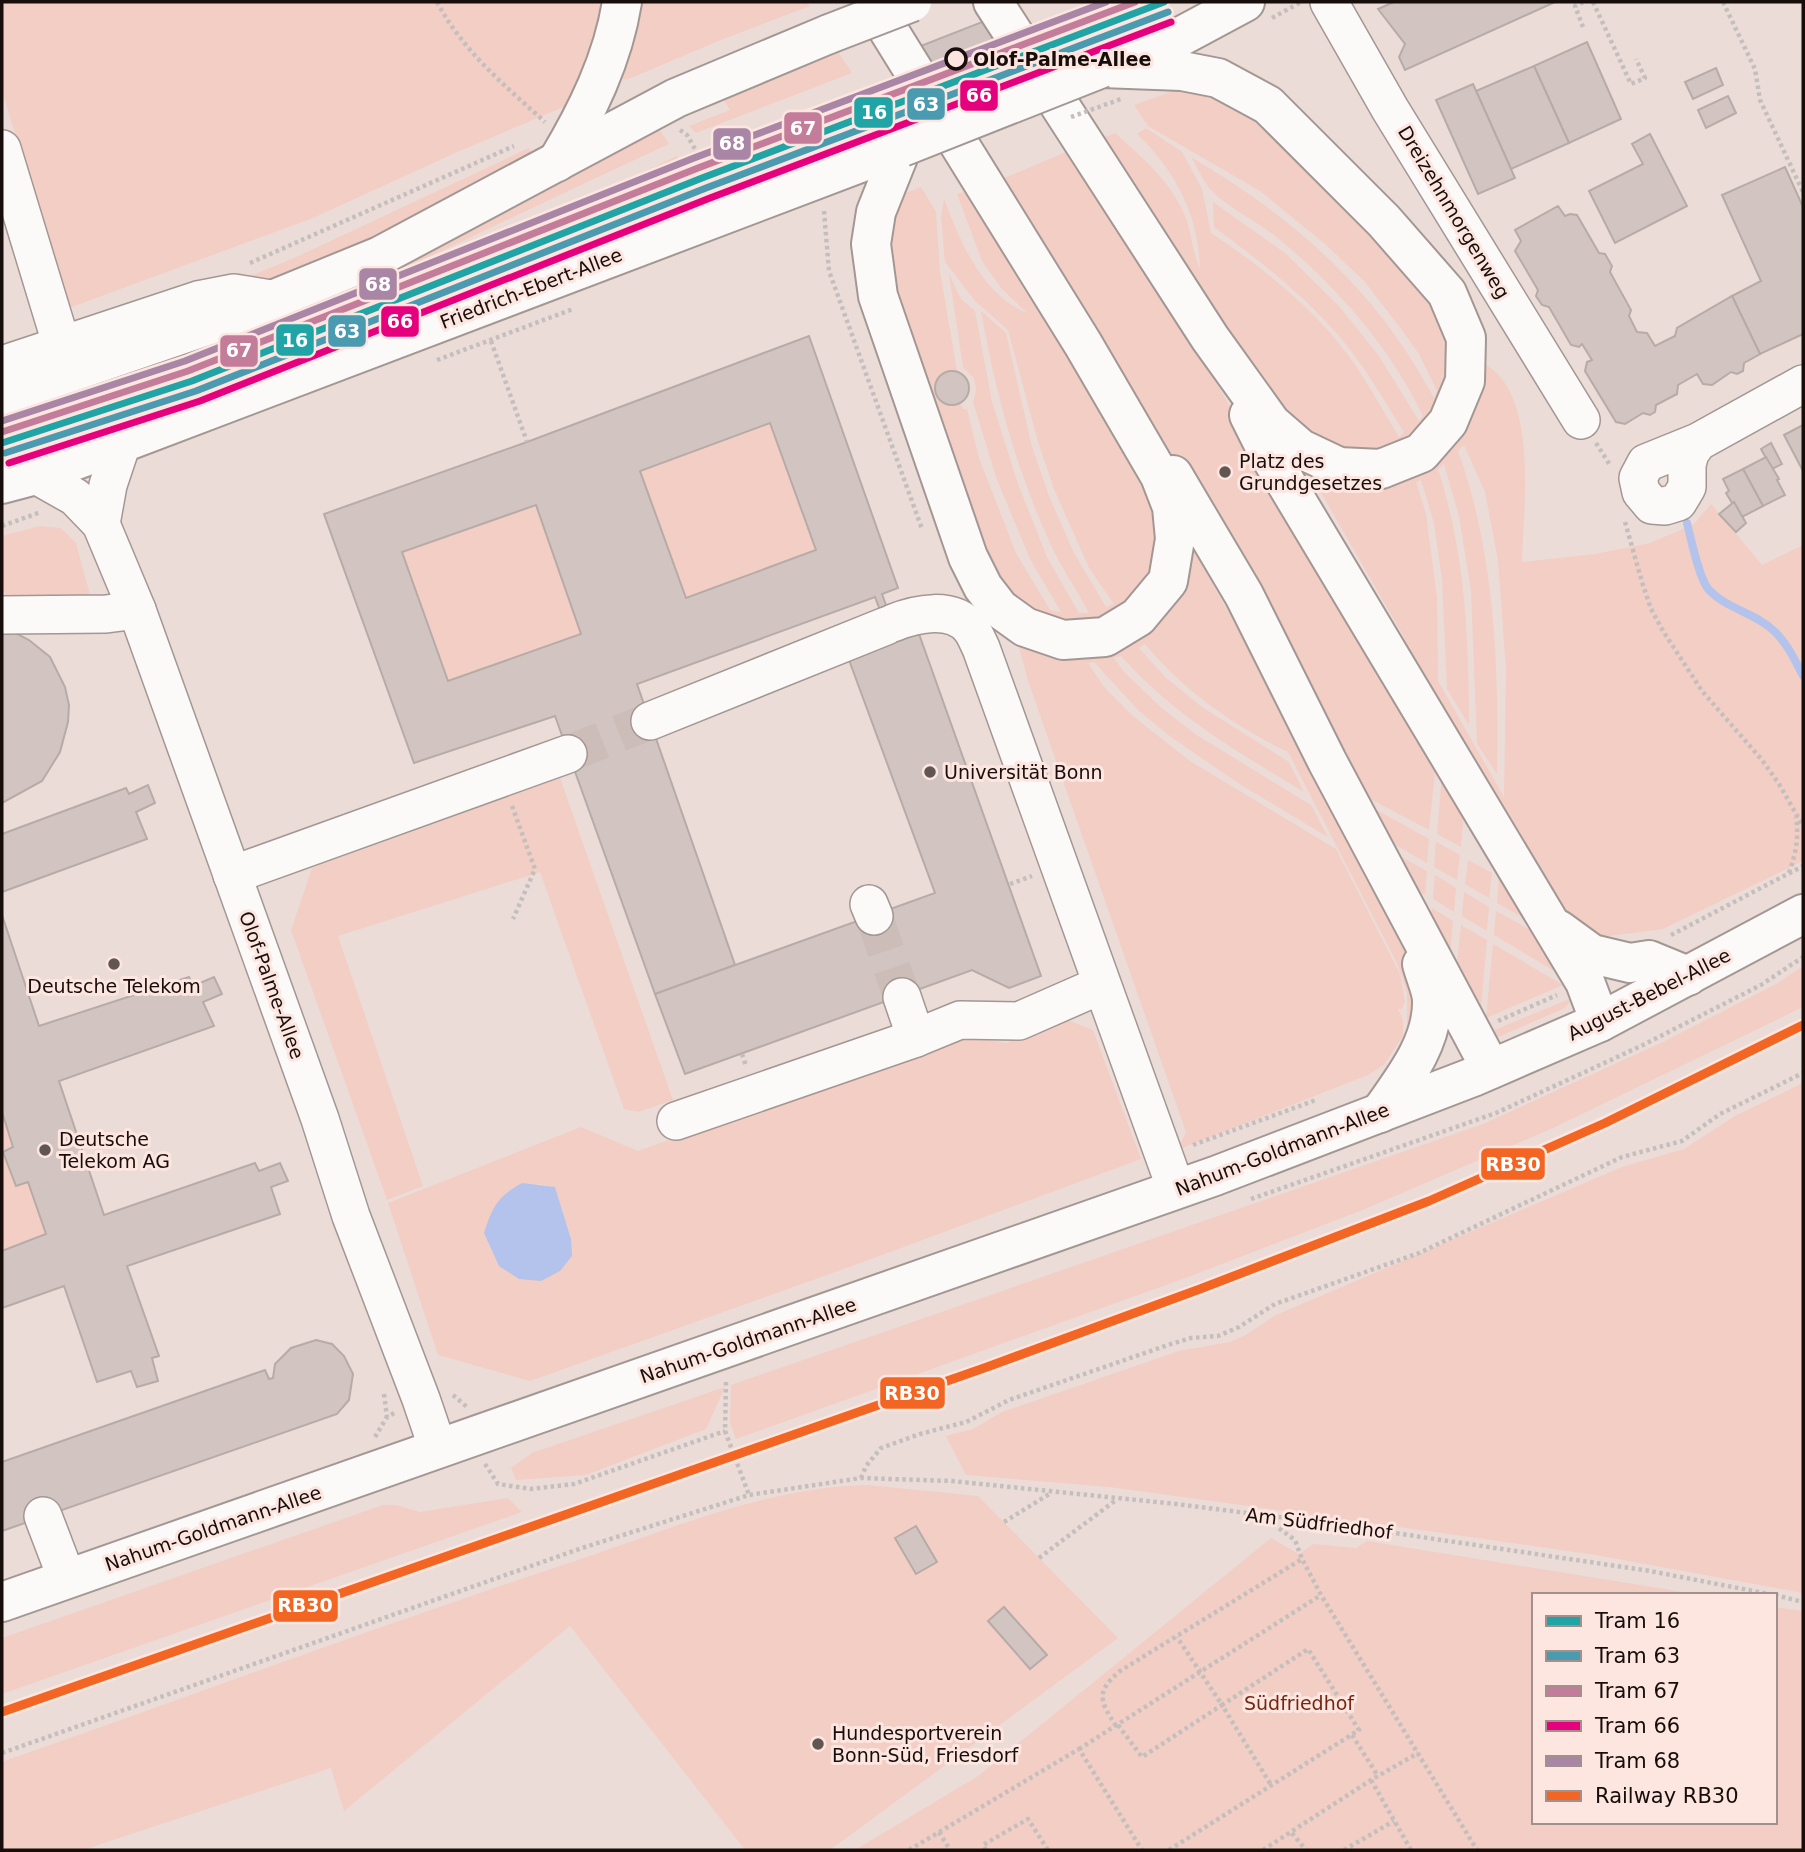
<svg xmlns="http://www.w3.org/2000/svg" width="1805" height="1852" font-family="'DejaVu Sans',sans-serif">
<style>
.green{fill:#f2cec5;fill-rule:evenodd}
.water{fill:#b3c3ec}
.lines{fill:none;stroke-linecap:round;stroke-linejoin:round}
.stream{stroke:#b3c3ec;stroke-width:8}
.building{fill:#d2c5c1;stroke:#b7aba8;stroke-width:2;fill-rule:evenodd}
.minor-tunnel{stroke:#ccbdb9;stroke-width:37;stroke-dasharray:37 18;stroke-linecap:butt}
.minor-casing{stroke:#a29793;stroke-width:40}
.major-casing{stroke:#a29793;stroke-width:42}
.highway-casing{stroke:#a29793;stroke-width:42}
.path{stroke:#c4bfbd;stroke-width:4.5;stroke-dasharray:3.5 3.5;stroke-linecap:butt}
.minor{stroke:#fcfaf9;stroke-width:37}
.major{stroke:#fcfaf9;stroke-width:38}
.highway{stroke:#fcfaf9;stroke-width:38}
.major-bridge-casing{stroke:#a29793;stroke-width:42;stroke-linecap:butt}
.path-bridge{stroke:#c4bfbd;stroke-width:4.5;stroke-dasharray:3.5 3.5;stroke-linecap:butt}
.major-bridge{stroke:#fcfaf9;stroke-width:38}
.rail-1-casing{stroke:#fde6e0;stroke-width:14}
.rail-1{stroke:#f26522;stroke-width:9}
.tram-1-casing{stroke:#fde6e0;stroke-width:12}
.tram-2-casing{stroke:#fde6e0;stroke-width:12}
.tram-3-casing{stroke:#fde6e0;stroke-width:12}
.tram-4-casing{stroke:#fde6e0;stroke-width:12}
.tram-5-casing{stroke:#fde6e0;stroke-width:12}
.tram-1{stroke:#20a4a6;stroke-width:7}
.tram-2{stroke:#4a9ab0;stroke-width:7}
.tram-3{stroke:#c37d9b;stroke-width:7}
.tram-4{stroke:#e5007d;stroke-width:7}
.tram-5{stroke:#a986a5;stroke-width:7}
.stop-dot{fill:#fde6e0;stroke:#170e0b;stroke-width:3.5}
.poi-dot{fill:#625653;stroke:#fde6e0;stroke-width:2.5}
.labels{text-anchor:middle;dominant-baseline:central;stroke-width:6;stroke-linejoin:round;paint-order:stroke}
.stop-label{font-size:19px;font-weight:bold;fill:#170e0b;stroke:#fde6e0;text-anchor:start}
.street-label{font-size:19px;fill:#170e0b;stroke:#fde6e0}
.poi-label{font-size:19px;fill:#170e0b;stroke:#fde6e0;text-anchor:start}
.park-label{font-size:19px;fill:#752612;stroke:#fde6e0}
.line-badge{stroke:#fde6e0;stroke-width:2.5}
.badge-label{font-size:19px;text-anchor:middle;font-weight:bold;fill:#fff}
</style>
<rect width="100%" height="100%" fill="#ecdcd8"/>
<g class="green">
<polygon points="2,2 605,2 575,102 455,153 313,218 69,308 2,91"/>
<polygon points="636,2 807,2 810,6 726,38 626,80 619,76"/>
<polygon points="1139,20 1150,37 1093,58 1081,40"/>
<polygon points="833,44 852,73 696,133 689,126 730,110 719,93"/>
<path d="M1188,86L1238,105L1287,144L1431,300L1455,362L1420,438L1364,459L1293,432L1103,138L1115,133C1144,159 1173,183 1187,221C1192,237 1193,254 1200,269C1199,216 1175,170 1137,134L1146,128L1182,152L1202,189L1211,233C1264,268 1317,311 1354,363C1370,387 1384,412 1399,437L1404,432C1385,402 1367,370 1344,342C1306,297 1262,262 1214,227L1213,202L1285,253L1339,306L1379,356L1419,421L1423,416C1390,347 1338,288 1279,239C1260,223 1230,209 1214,193C1204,184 1198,168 1191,157C1296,219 1376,290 1434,398L1437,391L1419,354L1402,330L1365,282L1324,243L1260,191L1148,126L1134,105Z"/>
<polygon points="881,117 893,135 815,164 808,154 748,178 751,189 736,194 725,178"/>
<path d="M655,123L669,144C520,212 375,286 224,348C151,377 76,400 2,423V410Z"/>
<polygon points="529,148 537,160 274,286 238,281 292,259"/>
<polygon points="1073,149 1151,274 1437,752 1429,830 1363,795 1262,610 1170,453 1000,180"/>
<polygon points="677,156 690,176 580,218 575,209 604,191"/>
<polygon points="698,187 708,205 2,471 2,449 159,398 317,338"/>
<path d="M921,187L936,212L940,271L957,371C926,368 928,410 960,403L963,409H967L979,458L1016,553L1050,610L1061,612L1030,559L996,477L973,402L976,390L974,378L963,367L949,274L961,299L975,311L992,402L1018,484L1047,557L1079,613H1089C1077,589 1061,568 1050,543C1016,469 995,391 981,311L1006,333L1032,447L1049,496L1074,553L1106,607L1114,604L1089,568L1054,489L1038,442L1008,330L976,302L945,262L941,217L944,199C960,241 982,295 1027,313L1001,288L982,261L957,194L972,189L1120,430L1164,531L1147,591L1088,626L1029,614L995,579L899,310L890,248L897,196Z"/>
<path d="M1483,363C1540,393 1523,508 1522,562L1595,554L1650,543L1694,524L1711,504L1762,565L1803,545V861L1663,929L1609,936L1605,948L1571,930L1426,686L1401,632L1315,482L1316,476L1338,479L1467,411L1474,413L1482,387ZM1464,445L1485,492L1498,560L1506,670L1504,797L1438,681L1437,598L1426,514L1416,482L1421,480L1434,523L1442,580L1447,689L1469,725C1469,637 1465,553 1438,469L1444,464L1459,516L1471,591L1477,744L1497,774C1499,666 1495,554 1458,451Z"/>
<polygon points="770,423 816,550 686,598 640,471"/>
<polygon points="536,505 581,634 448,681 402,552"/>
<polygon points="40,526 61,528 76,543 93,606 6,597 2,584 2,536"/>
<path d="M1193,549L1293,728L1403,941L1419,979V1028L1407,1025V992L1397,963L1288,752C1237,728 1180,688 1145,644L1139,648L1165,677L1202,707L1289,762L1304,792C1238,752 1173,715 1121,656L1114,658L1124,672L1163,709L1195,734L1311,805L1328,837L1241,785L1171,737L1139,711L1094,662L1088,663L1104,687L1133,716L1190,761L1336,849L1400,974L1405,1002L1402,1009H1398L1403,1020V1036L1384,1065L1368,1075L1177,1150L1186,1132L1028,681L1018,643L1082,657Z"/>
<polygon points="1443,763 1465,801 1461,847 1437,834"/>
<polygon points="560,778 673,1100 639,1112 624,1109 540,872 338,936 423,1186 387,1200 291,930 312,868"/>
<polygon points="1368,805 1429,839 1427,863 1385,839"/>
<polygon points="1436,842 1460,855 1457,880 1434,867"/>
<polygon points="1392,852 1427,871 1425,895 1409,885"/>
<polygon points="1468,860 1492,873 1489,898 1465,884"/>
<polygon points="1435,875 1456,888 1454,912 1433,899"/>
<polygon points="1499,876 1540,927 1497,903"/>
<polygon points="1464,892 1489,907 1487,931 1462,916"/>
<polygon points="1432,908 1453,921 1449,969 1429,927"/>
<polygon points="1496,911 1547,939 1571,981 1494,935"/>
<polygon points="1461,925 1487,940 1480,1020 1455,982"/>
<polygon points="1493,944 1563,985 1486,1018"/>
<polygon points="1803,966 1803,1007 1551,1129 1365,1209 1183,1279 736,1439 730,1423 731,1385 1483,1124 1663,1042 1778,983"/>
<polygon points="1574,997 1565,1008 1498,1037 1485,1034"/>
<path d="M1062,1018L1093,1030L1141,1159L866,1261L530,1381L438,1355L388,1203L581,1127L638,1151L964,1036L1007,1043ZM537,1184L555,1187L571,1239Z"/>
<polygon points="1803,1083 1803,1593 1596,1555 1364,1522 1109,1487 966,1475 946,1436 973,1429 1002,1412 1179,1351 1230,1342 1246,1335 1274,1316 1622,1167 1684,1149 1735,1116"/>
<polygon points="2,1112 13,1147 3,1152 16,1185 28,1182 46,1234 2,1251"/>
<polygon points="725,1387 706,1429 586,1475 516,1480 511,1468 532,1453"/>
<path d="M868,1485L978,1496L1118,1638L830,1850H745L570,1626L344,1811L331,1768L83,1850H2V1762C192,1695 381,1625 572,1562C668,1530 766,1487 868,1485Z"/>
<polygon points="508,1498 522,1512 2,1694 2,1638 383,1505 396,1505 420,1512"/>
<polygon points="1271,1538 1299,1554 1313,1544 1356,1548 1367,1541 1702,1595 1534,1595 1534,1822 1775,1822 1775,1607 1803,1611 1803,1850 855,1850 978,1776"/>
</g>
<path class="water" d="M522,1183L555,1187L571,1239L572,1256L560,1271L541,1281L519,1279L499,1266L484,1233C492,1207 498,1196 522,1183Z"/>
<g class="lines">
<path class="stream" d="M1687,523C1691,539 1699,579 1709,590C1727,609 1756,613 1774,631C1787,643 1795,660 1803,676"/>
</g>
<g class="building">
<polygon points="1394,2 1555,2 1405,70 1399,57 1405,44 1378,9"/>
<polygon points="1018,8 1051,55 917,105 890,58"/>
<polygon points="1587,42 1621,119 1569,143 1534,66"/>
<polygon points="1534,66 1569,143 1511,169 1476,91"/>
<polygon points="1716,68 1723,85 1693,99 1685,82"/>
<polygon points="1473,84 1515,178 1478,194 1436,100"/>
<polygon points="1728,96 1736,113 1706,128 1698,110"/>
<polygon points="1650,134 1687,206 1615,243 1589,191 1643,164 1632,144"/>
<polygon points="1785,167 1803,207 1803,334 1760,354 1732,296 1761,281 1722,195"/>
<polygon points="1558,206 1565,216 1570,214 1577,215 1599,253 1605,254 1612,266 1610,272 1631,310 1629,316 1637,332 1647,333 1655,346 1675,336 1677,328 1732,296 1760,354 1744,363 1743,371 1737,374 1731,372 1712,385 1703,384 1697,374 1678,385 1677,394 1656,405 1655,412 1650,415 1643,413 1625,424 1616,422 1585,371 1587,362 1592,360 1582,344 1579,347 1571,345 1549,307 1542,305 1536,296 1538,290 1515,251 1521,241 1515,230"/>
<path d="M809,336L898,588L882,594L891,619L884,621L875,597L637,684L735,965L655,994L555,716L414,763L324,514L527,442ZM770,423L816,550L686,598L640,471ZM536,505L581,634L448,681L402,552Z"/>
<circle cx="952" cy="388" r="17"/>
<polygon points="1803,425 1803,471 1784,435"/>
<polygon points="1771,443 1782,464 1772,469 1761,449"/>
<polygon points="1766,457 1779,479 1777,480 1785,495 1763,506 1743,469"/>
<polygon points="1743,469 1763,506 1742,517 1734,502 1732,503 1726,493 1729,491 1723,479"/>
<polygon points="1734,502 1746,523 1736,532 1719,514"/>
<polygon points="884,621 919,634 1041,976 1009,988 972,970 685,1074 655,994 935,893 849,660"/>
<polygon points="2,626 29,640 50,657 65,687 69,705 68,722 60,752 42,781 2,803"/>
<polygon points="148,785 155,803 136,812 147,839 2,892 2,834 126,788 129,794"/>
<polygon points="2,915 39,1026 189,977 193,986 214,977 222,994 203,1002 214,1026 59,1081 104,1215 255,1163 259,1171 280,1163 288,1181 271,1187 280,1214 127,1266 159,1356 152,1358 158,1381 137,1387 131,1371 97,1382 64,1286 2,1308 2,1251 46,1234 28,1182 16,1186 3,1152 13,1147 2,1112"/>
<polygon points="316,1340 332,1344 344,1356 353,1374 349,1400 337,1414 2,1531 2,1462 265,1370 269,1379 273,1378 275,1364 291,1348"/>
<polygon points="916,1526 937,1562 916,1574 895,1538"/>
<polygon points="1004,1607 1047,1655 1030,1669 988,1621"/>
</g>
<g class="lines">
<g class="minor-tunnel">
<polyline points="568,754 650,721"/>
<polyline points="874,916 902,997"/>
</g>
<defs>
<g id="minor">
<polyline points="1329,2 1390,109 1581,420"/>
<polyline points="2,149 61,343"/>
<polyline points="2,365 198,300 234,293 277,300"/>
<polyline points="1698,442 1690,453 1687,465 1687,487 1678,502 1665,506 1652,505 1641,492 1638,478 1646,463 1698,442 1803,384"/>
<polyline points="36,475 75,497 101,524 137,610 320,1119 351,1216 421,1399 438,1449"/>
<polyline points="101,524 108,485 122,443"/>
<polyline points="2,615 106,614 137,610"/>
<path d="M893,623C915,614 953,605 971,629C975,634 978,642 981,648L1176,1189"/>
<polyline points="650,721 886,626"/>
<polyline points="232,875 568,754"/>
<polyline points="869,904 874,916"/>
<polyline points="902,997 916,1038"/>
<polyline points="676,1121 916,1038 960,1020 1019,1021 1101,985"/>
<polyline points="43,1516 67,1579"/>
</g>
<g id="major">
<polyline points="1102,68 1176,39 1245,2"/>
<polyline points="2,396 221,321 380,256 676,98 829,34"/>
<polyline points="2,484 36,475 122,443 902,147"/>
<polyline points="2,1602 1215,1176 1473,1077 1600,1022 1803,914"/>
</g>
<g id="highway">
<polyline points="871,2 1083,344 1160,476 1172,507 1175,539 1168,581 1138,617 1105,637 1063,640 1025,627 1000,609 983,587 968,557 878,296 871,244 876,212 902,147"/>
<polyline points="993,2 1210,338 1271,423 1301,449 1339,467 1381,469 1421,453 1448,422 1465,381 1466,338 1447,293 1384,221 1268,105 1218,78 1182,71 1102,68"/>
<path d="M557,162C587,112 613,59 622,2"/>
<polyline points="1249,415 1268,453 1585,982 1600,1022"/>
<polyline points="1173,475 1244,595 1327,761 1491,1069"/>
<polyline points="1559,930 1592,954 1630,963 1649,960 1688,976"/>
<path d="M1380,1113C1403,1080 1433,1043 1432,1001C1432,990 1425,976 1422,964"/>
</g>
</defs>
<use href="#minor" class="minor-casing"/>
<use href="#major" class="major-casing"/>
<use href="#highway" class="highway-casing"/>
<g class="path">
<path d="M437,2C462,50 505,86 545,122"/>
<polyline points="1137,2 1147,19"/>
<polyline points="1593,2 1631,84 1645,78 1636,59"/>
<polyline points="1723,2 1755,69 1760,100 1803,192"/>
<polyline points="1070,17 1111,2"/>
<polyline points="1272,18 1301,2"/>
<polyline points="1583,27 1575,6 1584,2"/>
<polyline points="680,130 687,135 701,160"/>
<polyline points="707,187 692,163 763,134"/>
<polyline points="824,211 829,271 922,529"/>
<polyline points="250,263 514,146"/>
<polyline points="491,341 527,442"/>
<polyline points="437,360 573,309"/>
<polyline points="1596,443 1610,465"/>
<polyline points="1625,522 1642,582 1651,609 1663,631 1702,691 1762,760 1779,784 1803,826"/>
<polyline points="2,526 41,512"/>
<polyline points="512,806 535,869 513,919"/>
<path d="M1789,873C1796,853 1799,837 1796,817"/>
<polyline points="1010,884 1032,876"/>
<polyline points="1671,935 1803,866"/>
<polyline points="1498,1021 1557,995"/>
<polyline points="742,1054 746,1066"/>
<polyline points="1193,1145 1316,1100"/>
<polyline points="1251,1199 1496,1113 1641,1046 1761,985 1803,957"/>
<polyline points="726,1382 725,1431 749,1495"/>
<polyline points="384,1394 387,1417"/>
<polyline points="453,1395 467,1407"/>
<polyline points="375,1437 387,1417 396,1412"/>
<polyline points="485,1464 498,1484 531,1489 574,1484 725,1431"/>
<polyline points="861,1478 866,1466 881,1448 920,1434 966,1422 1009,1400 1168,1345 1191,1338 1218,1336 1239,1327 1275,1304 1419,1253 1622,1157 1682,1141 1720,1114 1803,1073"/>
<polyline points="1262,1516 1295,1540 1302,1559 1321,1595 1477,1850"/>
<polyline points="1004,1522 1051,1493"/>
<polyline points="1039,1558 1116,1500"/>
<polyline points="1775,1595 1803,1602"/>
<polyline points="1118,1725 1142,1757 1222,1705 1271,1785"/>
<path d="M1116,1726C1100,1701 1095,1692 1120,1671L1302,1559"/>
<polyline points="1352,1735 1378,1776"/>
<polyline points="1079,1749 1321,1595"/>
<polyline points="2,1753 582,1548 749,1495 861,1478 952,1481 1176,1504 1334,1524 1650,1571 1774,1595"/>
<polyline points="1371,1780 1411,1850"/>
<polyline points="939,1832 950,1850"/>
<polyline points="1292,1833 1306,1850"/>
<polyline points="909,1850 1079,1749 1142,1850"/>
<polyline points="986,1850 983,1845 1028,1819 1048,1850"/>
<polyline points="1169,1850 1359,1730 1308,1649 1222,1705 1177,1637"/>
<polyline points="1263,1850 1371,1780 1418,1753"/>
<polyline points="1344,1850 1394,1821"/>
</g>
<use href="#minor" class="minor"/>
<use href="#major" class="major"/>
<use href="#highway" class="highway"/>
<defs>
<g id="major-bridge">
<polyline points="829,34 912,2"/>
<polyline points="902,147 1102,68"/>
</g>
</defs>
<use href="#major-bridge" class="major-bridge-casing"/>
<polyline class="path-bridge" points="1071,117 1121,99"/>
<use href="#major-bridge" class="major-bridge"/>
<defs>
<polyline id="rail-1" points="2,1712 987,1367 1200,1289 1429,1201 1605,1123 1803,1025"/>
</defs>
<use href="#rail-1" class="rail-1-casing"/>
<use href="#rail-1" class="rail-1"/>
<defs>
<polyline id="tram-1" points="2,443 192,381 702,178 1164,2"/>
<polyline id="tram-2" points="5,453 196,391 706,188 1168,12"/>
<polyline id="tram-3" points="2,432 188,371 698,168 1135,2"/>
<polyline id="tram-4" points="9,463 200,401 710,198 1171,22"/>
<polyline id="tram-5" points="2,421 185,361 694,158 1106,2"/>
</defs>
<use href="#tram-1" class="tram-1-casing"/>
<use href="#tram-2" class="tram-2-casing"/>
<use href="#tram-3" class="tram-3-casing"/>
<use href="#tram-4" class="tram-4-casing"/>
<use href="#tram-5" class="tram-5-casing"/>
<use href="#tram-1" class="tram-1"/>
<use href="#tram-2" class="tram-2"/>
<use href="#tram-3" class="tram-3"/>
<use href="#tram-4" class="tram-4"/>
<use href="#tram-5" class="tram-5"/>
</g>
<circle class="stop-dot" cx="956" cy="59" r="10"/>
<g class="poi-dot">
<circle cx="1225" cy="472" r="7"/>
<circle cx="930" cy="772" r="7"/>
<circle cx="114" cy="964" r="7"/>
<circle cx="45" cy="1150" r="7"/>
<circle cx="818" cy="1744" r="7"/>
</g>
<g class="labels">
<g class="stop-label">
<text x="973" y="59">Olof-Palme-Allee</text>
</g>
<g class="street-label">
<text transform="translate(1454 212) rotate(59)">Dreizehnmorgenweg</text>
<text transform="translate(531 288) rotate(-21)">Friedrich-Ebert-Allee</text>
<text transform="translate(272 985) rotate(70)">Olof-Palme-Allee</text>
<text transform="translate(1649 994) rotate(-27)">August-Bebel-Allee</text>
<text transform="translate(1282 1149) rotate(-21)">Nahum-Goldmann-Allee</text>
<text transform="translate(748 1340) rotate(-19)">Nahum-Goldmann-Allee</text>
<text transform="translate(1319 1523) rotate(7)">Am Südfriedhof</text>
<text transform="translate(213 1528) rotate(-19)">Nahum-Goldmann-Allee</text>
</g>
<g class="poi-label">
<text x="1239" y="461">Platz des<tspan x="1239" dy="22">Grundgesetzes</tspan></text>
<text x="944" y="772">Universität Bonn</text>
<text x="114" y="986" text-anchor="middle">Deutsche Telekom</text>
<text x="59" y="1139">Deutsche<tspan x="59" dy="22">Telekom AG</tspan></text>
<text x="832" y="1733">Hundesportverein<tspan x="832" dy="22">Bonn-Süd, Friesdorf</tspan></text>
</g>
<g class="park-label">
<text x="1299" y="1703">Südfriedhof</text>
</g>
</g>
<g class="line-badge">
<rect x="959" y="79" width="40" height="33" rx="7" fill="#e5007d"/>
<rect x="906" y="87" width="40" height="34" rx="7" fill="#4a9ab0"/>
<rect x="853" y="96" width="41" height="33" rx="7" fill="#20a4a6"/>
<rect x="783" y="111" width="40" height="34" rx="7" fill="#c37d9b"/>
<rect x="712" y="127" width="40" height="34" rx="7" fill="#a986a5"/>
<rect x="358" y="267" width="40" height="34" rx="7" fill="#a986a5"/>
<rect x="380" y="305" width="40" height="33" rx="7" fill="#e5007d"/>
<rect x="327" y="314" width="40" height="34" rx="7" fill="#4a9ab0"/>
<rect x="275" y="323" width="40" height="34" rx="7" fill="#20a4a6"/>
<rect x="219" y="334" width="40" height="34" rx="7" fill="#c37d9b"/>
<rect x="1480" y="1147" width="66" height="34" rx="7" fill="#f26522"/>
<rect x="879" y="1376" width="67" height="34" rx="7" fill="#f26522"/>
<rect x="272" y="1589" width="67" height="34" rx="7" fill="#f26522"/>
</g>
<g class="badge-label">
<text x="979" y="102">66</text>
<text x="926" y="111">63</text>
<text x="874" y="119">16</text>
<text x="803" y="135">67</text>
<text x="732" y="150">68</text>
<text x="378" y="291">68</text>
<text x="400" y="328">66</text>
<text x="347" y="338">63</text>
<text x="295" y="347">16</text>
<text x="239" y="357">67</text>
<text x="1513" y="1171">RB30</text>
<text x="912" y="1400">RB30</text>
<text x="305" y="1612">RB30</text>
</g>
<rect width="1805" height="1852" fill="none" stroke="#170e0b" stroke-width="7"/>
<rect x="1532" y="1593" width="245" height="231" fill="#fde6e0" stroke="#a1908b" stroke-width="2"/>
<rect x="1546" y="1616" width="35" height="10" fill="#20a4a6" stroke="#a1908b" stroke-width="2"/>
<text x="1595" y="1628" font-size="21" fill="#170e0b">Tram 16</text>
<rect x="1546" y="1651" width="35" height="10" fill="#4a9ab0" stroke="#a1908b" stroke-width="2"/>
<text x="1595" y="1663" font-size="21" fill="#170e0b">Tram 63</text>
<rect x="1546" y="1686" width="35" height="10" fill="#c37d9b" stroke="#a1908b" stroke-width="2"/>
<text x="1595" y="1698" font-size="21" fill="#170e0b">Tram 67</text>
<rect x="1546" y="1721" width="35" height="10" fill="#e5007d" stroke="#a1908b" stroke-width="2"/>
<text x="1595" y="1733" font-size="21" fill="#170e0b">Tram 66</text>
<rect x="1546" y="1756" width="35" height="10" fill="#a986a5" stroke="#a1908b" stroke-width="2"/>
<text x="1595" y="1768" font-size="21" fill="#170e0b">Tram 68</text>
<rect x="1546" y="1791" width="35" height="10" fill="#f26522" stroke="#a1908b" stroke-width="2"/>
<text x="1595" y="1803" font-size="21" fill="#170e0b">Railway RB30</text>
</svg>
